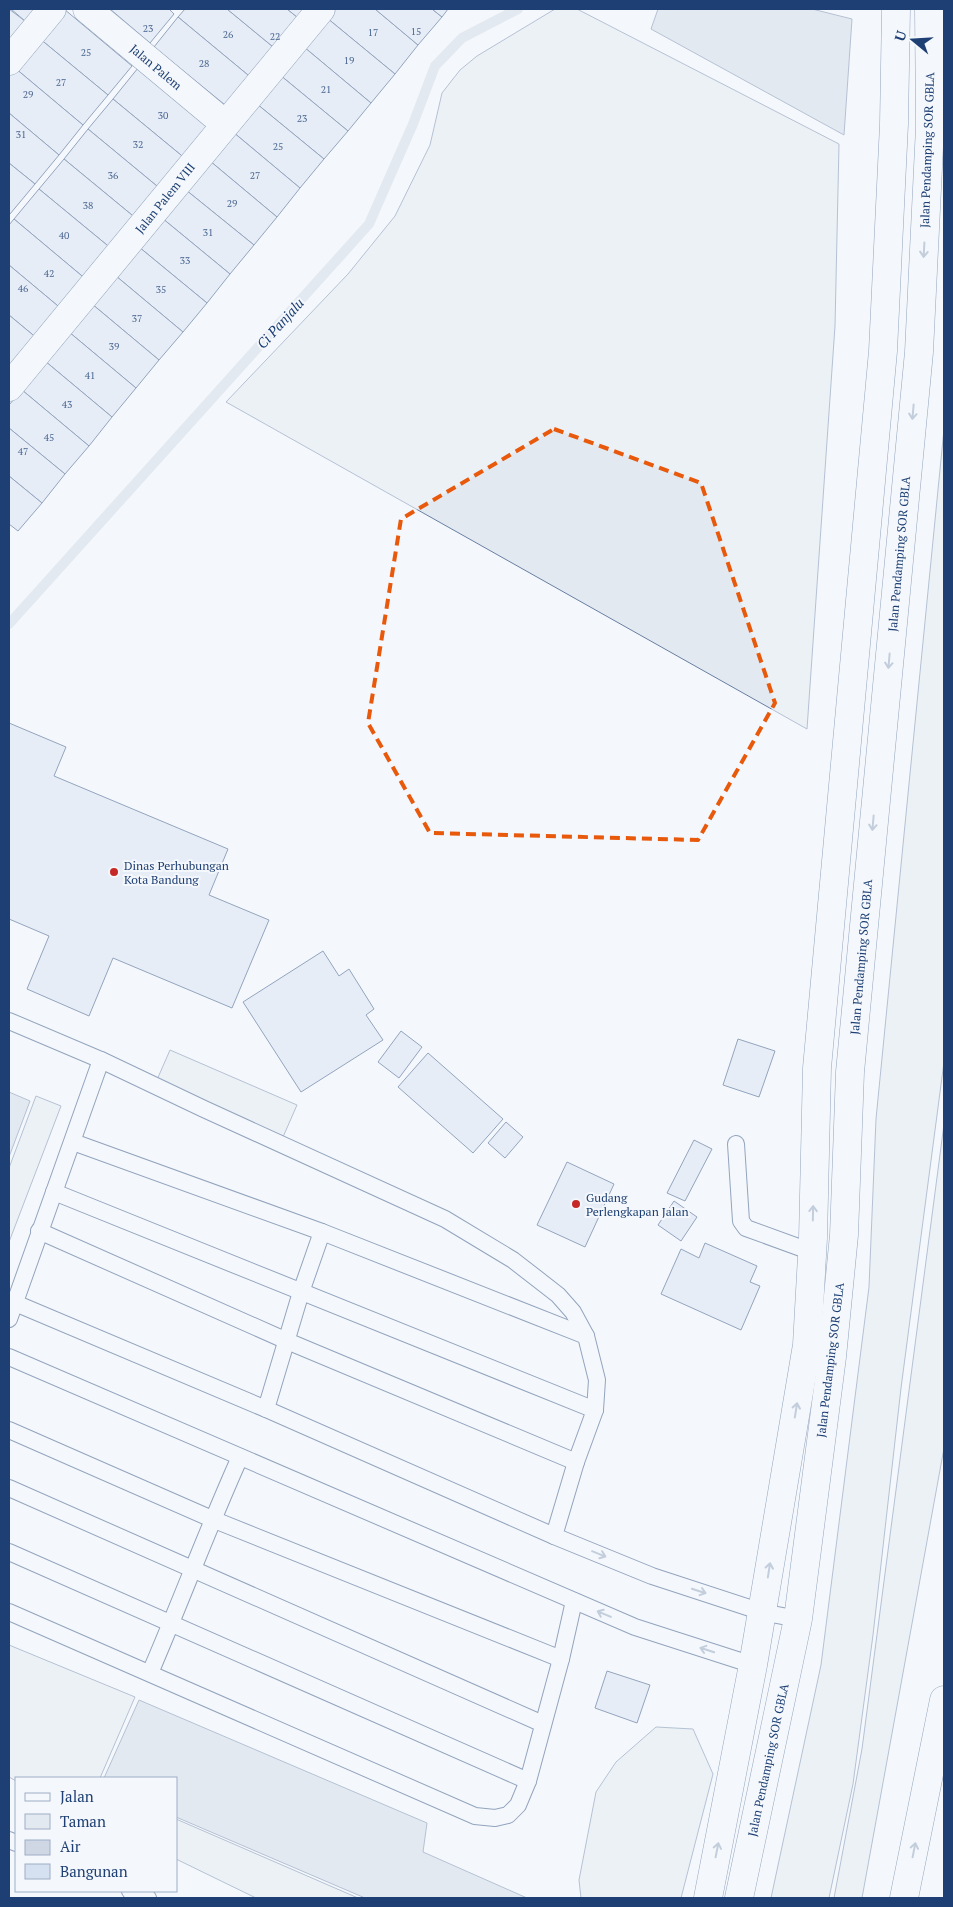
<svg xmlns="http://www.w3.org/2000/svg" width="953" height="1907" font-family="'PT Serif',serif">
<style>
.green{fill:#e3e9f0;stroke:#687fa3}
.parking{fill:#e3e8f0;stroke:#687fa3}
.water{fill:#cfd7e4;stroke:#687fa3}
.lines{fill:none;stroke-linecap:round;stroke-linejoin:round}
.stream{stroke:#cfd7e4;stroke-width:10}
.building{fill:#d5e0f0;stroke:#1d3f73}
.service-casing{stroke:#1d3f73;stroke-width:18}
.minor-casing{stroke:#1d3f73;stroke-width:29}
.tertiary-casing{stroke:#1d3f73;stroke-width:29}
.motorway-casing{stroke:#1d3f73;stroke-width:29}
.service{stroke:#f4f7fb;stroke-width:16}
.minor{stroke:#f4f7fb;stroke-width:28}
.tertiary{stroke:#f4f7fb;stroke-width:28}
.motorway{stroke:#f4f7fb;stroke-width:28}
.oneway{stroke:#889bb7}
.marked{fill:none;stroke:#e8590c;stroke-width:4;stroke-dasharray:10 6;stroke-linejoin:round}
.poi-dot{fill:#c62828;stroke:#f4f7fb;stroke-width:2}
.labels{text-anchor:middle;dominant-baseline:central;stroke-width:4;stroke-linejoin:round;paint-order:stroke}
.number-label{font-size:10px;fill:#4b6792}
.street-label{font-size:12px;fill:#1d3f73;stroke:#f4f7fb}
.poi-label{font-size:12px;fill:#1d3f73;stroke:#f4f7fb;text-anchor:start}
.water-label{font-size:14px;font-style:italic;fill:#1d3f73;stroke:#f4f7fb}
</style>
<rect width="100%" height="100%" fill="#f4f7fb"/>
<g class="green">
<polygon points="555,9 577,9 839,144 835,326 807,729 226,402 348,274 395,216 430,145 442,93 460,70 477,56"/>
<polygon points="944,429 944,1062 901,1388 873,1635 853,1784 829,1898 771,1898 821,1665 869,1287 876,1119"/>
<polygon points="36,1096 61,1106 9,1242 9,1168"/>
<polygon points="944,1124 944,1448 862,1898 834,1898 862,1749"/>
<polygon points="9,1645 135,1697 100,1778 16,1778 16,1781 9,1777"/>
<polygon points="656,1727 693,1729 713,1774 681,1898 581,1898 579,1880 596,1792 616,1762"/>
<polygon points="176,1819 358,1898 256,1898 176,1859"/>
</g>
<polygon class="parking" points="170,1050 297,1105 283,1137 156,1082"/>
<g class="water">
<polygon points="658,9 812,9 852,19 844,135 651,29"/>
<polygon points="9,1092 30,1101 9,1157"/>
<polygon points="139,1700 427,1823 423,1852 527,1898 365,1898 176,1817 176,1778 104,1778"/>
</g>
<g class="lines">
<polyline class="stream" points="9,624 369,224 413,124 435,66 462,38 518,9"/>
</g>
<g class="building">
<polygon points="9,9 25,21 9,41"/>
<polygon points="11,9 36,9 25,21"/>
<polygon points="64,9 132,66 108,95 39,38"/>
<polygon points="110,9 169,9 174,14 150,43"/>
<polygon points="185,9 227,9 278,51 254,80 178,17"/>
<polygon points="227,9 287,9 302,21 278,51"/>
<polygon points="287,9 313,9 302,21"/>
<polygon points="335,9 375,9 418,45 395,74 327,18"/>
<polygon points="375,9 432,9 442,17 418,45"/>
<polygon points="432,9 448,9 442,17"/>
<polygon points="178,17 254,80 230,109 154,47"/>
<polygon points="327,18 395,74 371,103 304,47"/>
<polygon points="39,38 108,95 83,125 15,68"/>
<polygon points="304,47 371,103 348,131 280,75"/>
<polygon points="15,68 83,125 59,155 9,113 9,76"/>
<polygon points="138,68 212,130 187,160 113,99"/>
<polygon points="280,75 348,131 324,159 257,104"/>
<polygon points="113,99 187,160 163,191 88,129"/>
<polygon points="257,104 324,159 300,188 233,132"/>
<polygon points="9,113 59,155 35,184 9,163"/>
<polygon points="88,129 163,191 138,220 64,159"/>
<polygon points="233,132 300,188 277,217 210,161"/>
<polygon points="64,159 138,220 113,250 39,189"/>
<polygon points="210,161 277,217 254,245 186,190"/>
<polygon points="9,163 35,184 10,214 9,213"/>
<polygon points="39,189 113,250 88,281 14,219"/>
<polygon points="186,190 254,245 230,274 162,218"/>
<polygon points="162,218 230,274 207,303 139,247"/>
<polygon points="14,219 88,281 64,311 9,265 9,225"/>
<polygon points="139,247 207,303 183,332 116,276"/>
<polygon points="9,265 64,311 39,340 9,315"/>
<polygon points="116,276 183,332 159,360 92,304"/>
<polygon points="92,304 159,360 136,388 69,332"/>
<polygon points="9,315 39,340 9,366"/>
<polygon points="69,332 136,388 112,417 45,361"/>
<polygon points="45,361 112,417 89,446 22,390"/>
<polygon points="22,390 89,446 65,474 9,428 9,405"/>
<polygon points="9,428 65,474 42,503 9,476"/>
<polygon points="9,476 42,503 18,531 9,524"/>
<polygon points="9,723 66,747 54,776 228,849 209,895 269,920 232,1008 113,958 89,1016 27,989 49,936 9,919"/>
<polygon points="323,951 339,976 349,969 374,1009 366,1015 383,1040 301,1092 243,1002"/>
<polygon points="401,1031 422,1047 399,1078 378,1062"/>
<polygon points="738,1039 775,1051 759,1097 723,1085"/>
<polygon points="428,1053 503,1119 473,1153 398,1087"/>
<polygon points="506,1122 523,1137 505,1158 488,1143"/>
<polygon points="694,1140 712,1149 685,1201 667,1193"/>
<polygon points="567,1162 614,1184 585,1247 537,1225"/>
<polygon points="674,1201 697,1217 681,1241 658,1225"/>
<polygon points="705,1243 757,1266 750,1282 760,1286 741,1330 661,1294 681,1249 699,1258"/>
<polygon points="607,1671 650,1685 637,1723 595,1708"/>
</g>
<g class="lines">
<defs>
<g id="service">
<polyline points="9,1021 101,1060 9,1319"/>
<polyline points="101,1060 204,1109 445,1219 513,1260 558,1295 573,1312 586,1336"/>
<polyline points="73,1142 322,1232 586,1336 597,1380 595,1410 576,1462 554,1536"/>
<polyline points="736,1144 741,1221 746,1228 812,1252"/>
<polyline points="54,1192 595,1410"/>
<polyline points="39,1231 287,1341 576,1462"/>
<polyline points="15,1303 266,1409 554,1536 652,1576 762,1612 798,1619"/>
<polyline points="9,1357 635,1627 753,1665"/>
<polyline points="266,1409 301,1292 322,1232"/>
<polyline points="9,1430 212,1519 561,1659 574,1601"/>
<polyline points="9,1488 543,1724"/>
<polyline points="9,1552 528,1781"/>
<polyline points="9,1612 475,1816 495,1818 508,1815 518,1805 528,1781 561,1659"/>
<path d="M150,1673C181,1601 208,1528 240,1457"/>
<polyline points="9,1840 16,1843"/>
<polyline points="130,1891 148,1898"/>
</g>
<g id="minor">
<polyline points="87,9 225,124"/>
<polyline points="9,61 52,9"/>
<polyline points="9,387 321,9"/>
</g>
<g id="tertiary">
<polyline points="708,1898 753,1665 807,1345 813,1238 817,1068 883,351 894,124 896,9"/>
<polyline points="739,1898 798,1619 832,1357 844,1235 850,1072 919,352 930,127 929,9"/>
</g>
<polyline id="motorway" points="904,1898 944,1700"/>
</defs>
<use href="#service" class="service-casing"/>
<use href="#minor" class="minor-casing"/>
<use href="#tertiary" class="tertiary-casing"/>
<use href="#motorway" class="motorway-casing"/>
<use href="#service" class="service"/>
<use href="#minor" class="minor"/>
<use href="#tertiary" class="tertiary"/>
<use href="#motorway" class="motorway"/>
</g>
<defs><path id="oneway-shaft" d="M-6 0H5M1.5-3L5.5 0L1.5 3" fill="none" stroke-width="1.6" stroke-linecap="round" stroke-linejoin="round" transform="scale(1.25)"/></defs>
<g class="oneway">
<use href="#oneway-shaft" transform="translate(924 250) rotate(93)"/>
<use href="#oneway-shaft" transform="translate(913 412) rotate(95)"/>
<use href="#oneway-shaft" transform="translate(889 661) rotate(95)"/>
<use href="#oneway-shaft" transform="translate(873 823) rotate(95)"/>
<use href="#oneway-shaft" transform="translate(813 1213) rotate(-89)"/>
<use href="#oneway-shaft" transform="translate(796 1410) rotate(-81)"/>
<use href="#oneway-shaft" transform="translate(599 1554) rotate(22)"/>
<use href="#oneway-shaft" transform="translate(769 1570) rotate(-81)"/>
<use href="#oneway-shaft" transform="translate(699 1591) rotate(18)"/>
<use href="#oneway-shaft" transform="translate(604 1614) rotate(-157)"/>
<use href="#oneway-shaft" transform="translate(707 1650) rotate(-162)"/>
<use href="#oneway-shaft" transform="translate(717 1850) rotate(-79)"/>
<use href="#oneway-shaft" transform="translate(914 1850) rotate(-79)"/>
</g>
<path d="M0 0H953V1907H0ZM554,429L701,483L775,703L698,840L430,833L368,723L401,519Z" fill="#f4f7fb" fill-opacity=".55" fill-rule="evenodd"/>
<path class="marked" d="M554,429L701,483L775,703L698,840L430,833L368,723L401,519Z"/>
<g class="poi-dot">
<circle cx="114" cy="872" r="5"/>
<circle cx="576" cy="1204" r="5"/>
</g>
<g class="labels">
<g class="number-label">
<text x="148" y="28">23</text>
<text x="416" y="31">15</text>
<text x="373" y="32">17</text>
<text x="228" y="34">26</text>
<text x="275" y="36">22</text>
<text x="86" y="52">25</text>
<text x="349" y="60">19</text>
<text x="204" y="63">28</text>
<text x="61" y="82">27</text>
<text x="326" y="89">21</text>
<text x="28" y="94">29</text>
<text x="163" y="115">30</text>
<text x="302" y="118">23</text>
<text x="21" y="134">31</text>
<text x="138" y="144">32</text>
<text x="278" y="146">25</text>
<text x="113" y="175">36</text>
<text x="255" y="175">27</text>
<text x="232" y="203">29</text>
<text x="88" y="205">38</text>
<text x="208" y="232">31</text>
<text x="64" y="235">40</text>
<text x="185" y="260">33</text>
<text x="49" y="273">42</text>
<text x="23" y="288">46</text>
<text x="161" y="289">35</text>
<text x="137" y="318">37</text>
<text x="114" y="346">39</text>
<text x="90" y="375">41</text>
<text x="67" y="404">43</text>
<text x="49" y="437">45</text>
<text x="23" y="451">47</text>
</g>
<g class="street-label">
<text transform="translate(156 67) rotate(40)">Jalan Palem</text>
<text transform="translate(927 150) rotate(-88)">Jalan Pendamping SOR GBLA</text>
<text transform="translate(165 198) rotate(-51)">Jalan Palem VIII</text>
<text transform="translate(899 554) rotate(-85)">Jalan Pendamping SOR GBLA</text>
<text transform="translate(861 957) rotate(-85)">Jalan Pendamping SOR GBLA</text>
<text transform="translate(830 1360) rotate(-83)">Jalan Pendamping SOR GBLA</text>
<text transform="translate(768 1760) rotate(-78)">Jalan Pendamping SOR GBLA</text>
</g>
<g class="poi-label">
<text x="124" y="865">Dinas Perhubungan<tspan x="124" dy="14">Kota Bandung</tspan></text>
<text x="586" y="1197">Gudang<tspan x="586" dy="14">Perlengkapan Jalan</tspan></text>
</g>
<g class="water-label">
<text transform="translate(280 323) rotate(-48)">Ci Panjalu</text>
</g>
</g>
<rect width="953" height="1907" fill="none" stroke="#1d3f73" stroke-width="20"/>
<rect x="15" y="1777" width="162" height="115" fill="#f4f7fb" stroke="#9eadc5"/>
<rect x="25" y="1793" width="25" height="8" fill="#f4f7fb" stroke="#9eadc5"/>
<text x="60" y="1802" font-size="15" fill="#1d3f73">Jalan</text>
<rect x="25" y="1814" width="25" height="15" fill="#e3e9f0" stroke="#9eadc5"/>
<text x="60" y="1827" font-size="15" fill="#1d3f73">Taman</text>
<rect x="25" y="1840" width="25" height="15" fill="#cfd7e4" stroke="#9eadc5"/>
<text x="60" y="1852" font-size="15" fill="#1d3f73">Air</text>
<rect x="25" y="1864" width="25" height="15" fill="#d5e0f0" stroke="#9eadc5"/>
<text x="60" y="1877" font-size="15" fill="#1d3f73">Bangunan</text>
<g transform="translate(913 40) rotate(288)" stroke="#f4f7fb" stroke-width="4" paint-order="stroke">
<path d="M0-4L9 19L0 12L-9 19Z" fill="#1d3f73"/>
<text y="-8" font-size="14" font-weight="bold" text-anchor="middle" fill="#1d3f73">U</text>
</g>
</svg>
